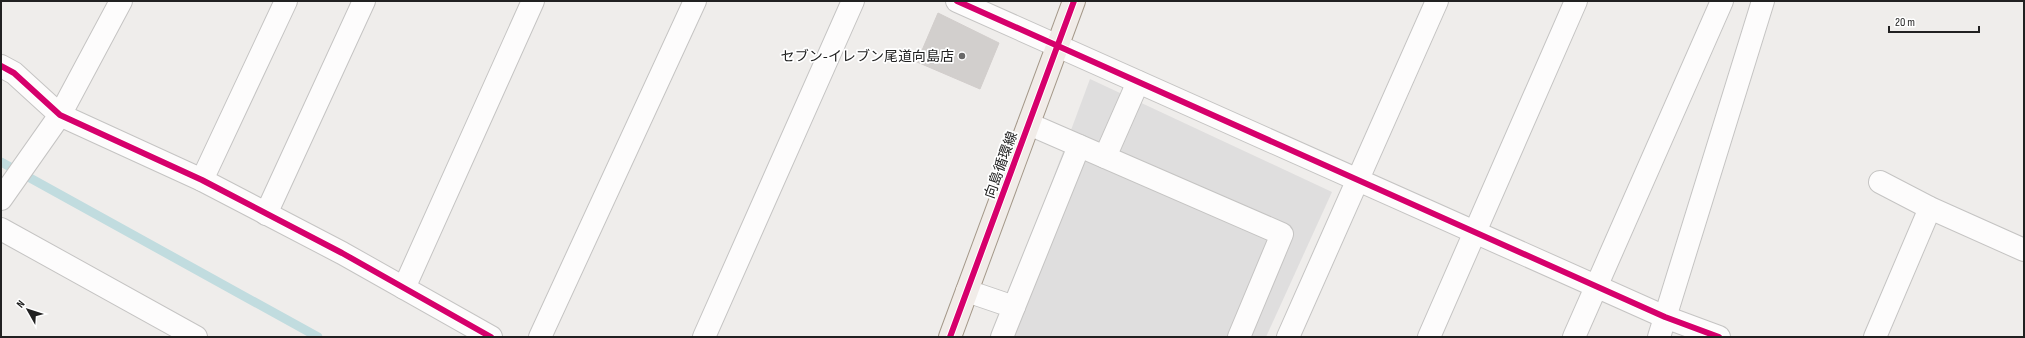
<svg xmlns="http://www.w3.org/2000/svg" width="2025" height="338" font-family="'Sofia Sans Condensed','Noto Sans JP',sans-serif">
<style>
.parking{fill:#dfdede}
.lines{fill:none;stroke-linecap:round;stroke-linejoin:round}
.stream{stroke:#c1dcdf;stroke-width:9}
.building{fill:#d2cfcd;stroke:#d2cecc}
.minor-casing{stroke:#c5c4c3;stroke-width:24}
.major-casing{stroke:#a49889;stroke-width:24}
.minor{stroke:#fdfcfc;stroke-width:22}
.major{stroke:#f1ece8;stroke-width:22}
.cycleway-casing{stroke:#fff;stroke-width:8}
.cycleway{stroke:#d6006c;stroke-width:6}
.poi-dot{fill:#696868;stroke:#fff;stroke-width:1.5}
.labels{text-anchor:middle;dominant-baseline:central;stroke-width:3.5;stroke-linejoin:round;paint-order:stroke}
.poi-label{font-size:14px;fill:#212121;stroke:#fff;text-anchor:end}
.street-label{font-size:14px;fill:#212121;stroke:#fff}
</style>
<rect width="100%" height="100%" fill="#efedeb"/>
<polygon class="parking" points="1090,79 1332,192 1266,337 994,337"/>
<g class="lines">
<polyline class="stream" points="1,162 318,337"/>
</g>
<polygon class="building" points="938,13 999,43 980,89 917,62"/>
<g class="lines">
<defs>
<g id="minor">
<polyline points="957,1 1665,317 1719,337"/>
<polyline points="1,66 14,73 60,115 202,180 342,253 491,337"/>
<polyline points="1029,124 1282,234 1239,337"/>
<polyline points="1105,157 1138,82"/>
<polyline points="202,180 286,1"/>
<polyline points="1880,182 1930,208 2024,250"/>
<polyline points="1,199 60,115 121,1"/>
<polyline points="266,214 364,1"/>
<polyline points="1,229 196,337"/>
<polyline points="404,288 533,1"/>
<polyline points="967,291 1014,307 1002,337"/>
<polyline points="1014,307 1079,146"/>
<polyline points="540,337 695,1"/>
<polyline points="704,337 853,1"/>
<polyline points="1288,337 1437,1"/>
<polyline points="1429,337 1576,1"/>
<polyline points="1574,337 1722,1"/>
<polyline points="1659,337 1763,1"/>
<polyline points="1875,337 1930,208"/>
</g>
<polyline id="major" points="950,337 1074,1"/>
</defs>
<use href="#minor" class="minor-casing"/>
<use href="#major" class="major-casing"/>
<use href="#minor" class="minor"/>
<use href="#major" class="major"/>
<defs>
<g id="cycleway">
<polyline points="957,1 1665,317 1719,337"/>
<polyline points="1,66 14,73 60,115 202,180 342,253 491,337"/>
<polyline points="950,337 1074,1"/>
</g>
</defs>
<use href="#cycleway" class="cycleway-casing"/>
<use href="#cycleway" class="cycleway"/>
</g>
<circle class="poi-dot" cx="962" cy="56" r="4"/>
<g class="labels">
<g class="poi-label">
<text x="954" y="56">セブン-イレブン尾道向島店</text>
</g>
<g class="street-label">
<text transform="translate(1001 165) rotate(-70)">向島循環線</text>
</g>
</g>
<rect width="2025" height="338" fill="none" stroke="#212121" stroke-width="4"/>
<g transform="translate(28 310) rotate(309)" stroke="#ffffff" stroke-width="3" paint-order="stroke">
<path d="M0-3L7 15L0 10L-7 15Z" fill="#212121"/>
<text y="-6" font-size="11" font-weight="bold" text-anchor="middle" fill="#212121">N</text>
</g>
<path d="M1889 26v6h90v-6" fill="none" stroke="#212121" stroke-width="2"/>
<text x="1895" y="26" font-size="12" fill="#212121" stroke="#ffffff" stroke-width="3" paint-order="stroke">20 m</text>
</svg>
